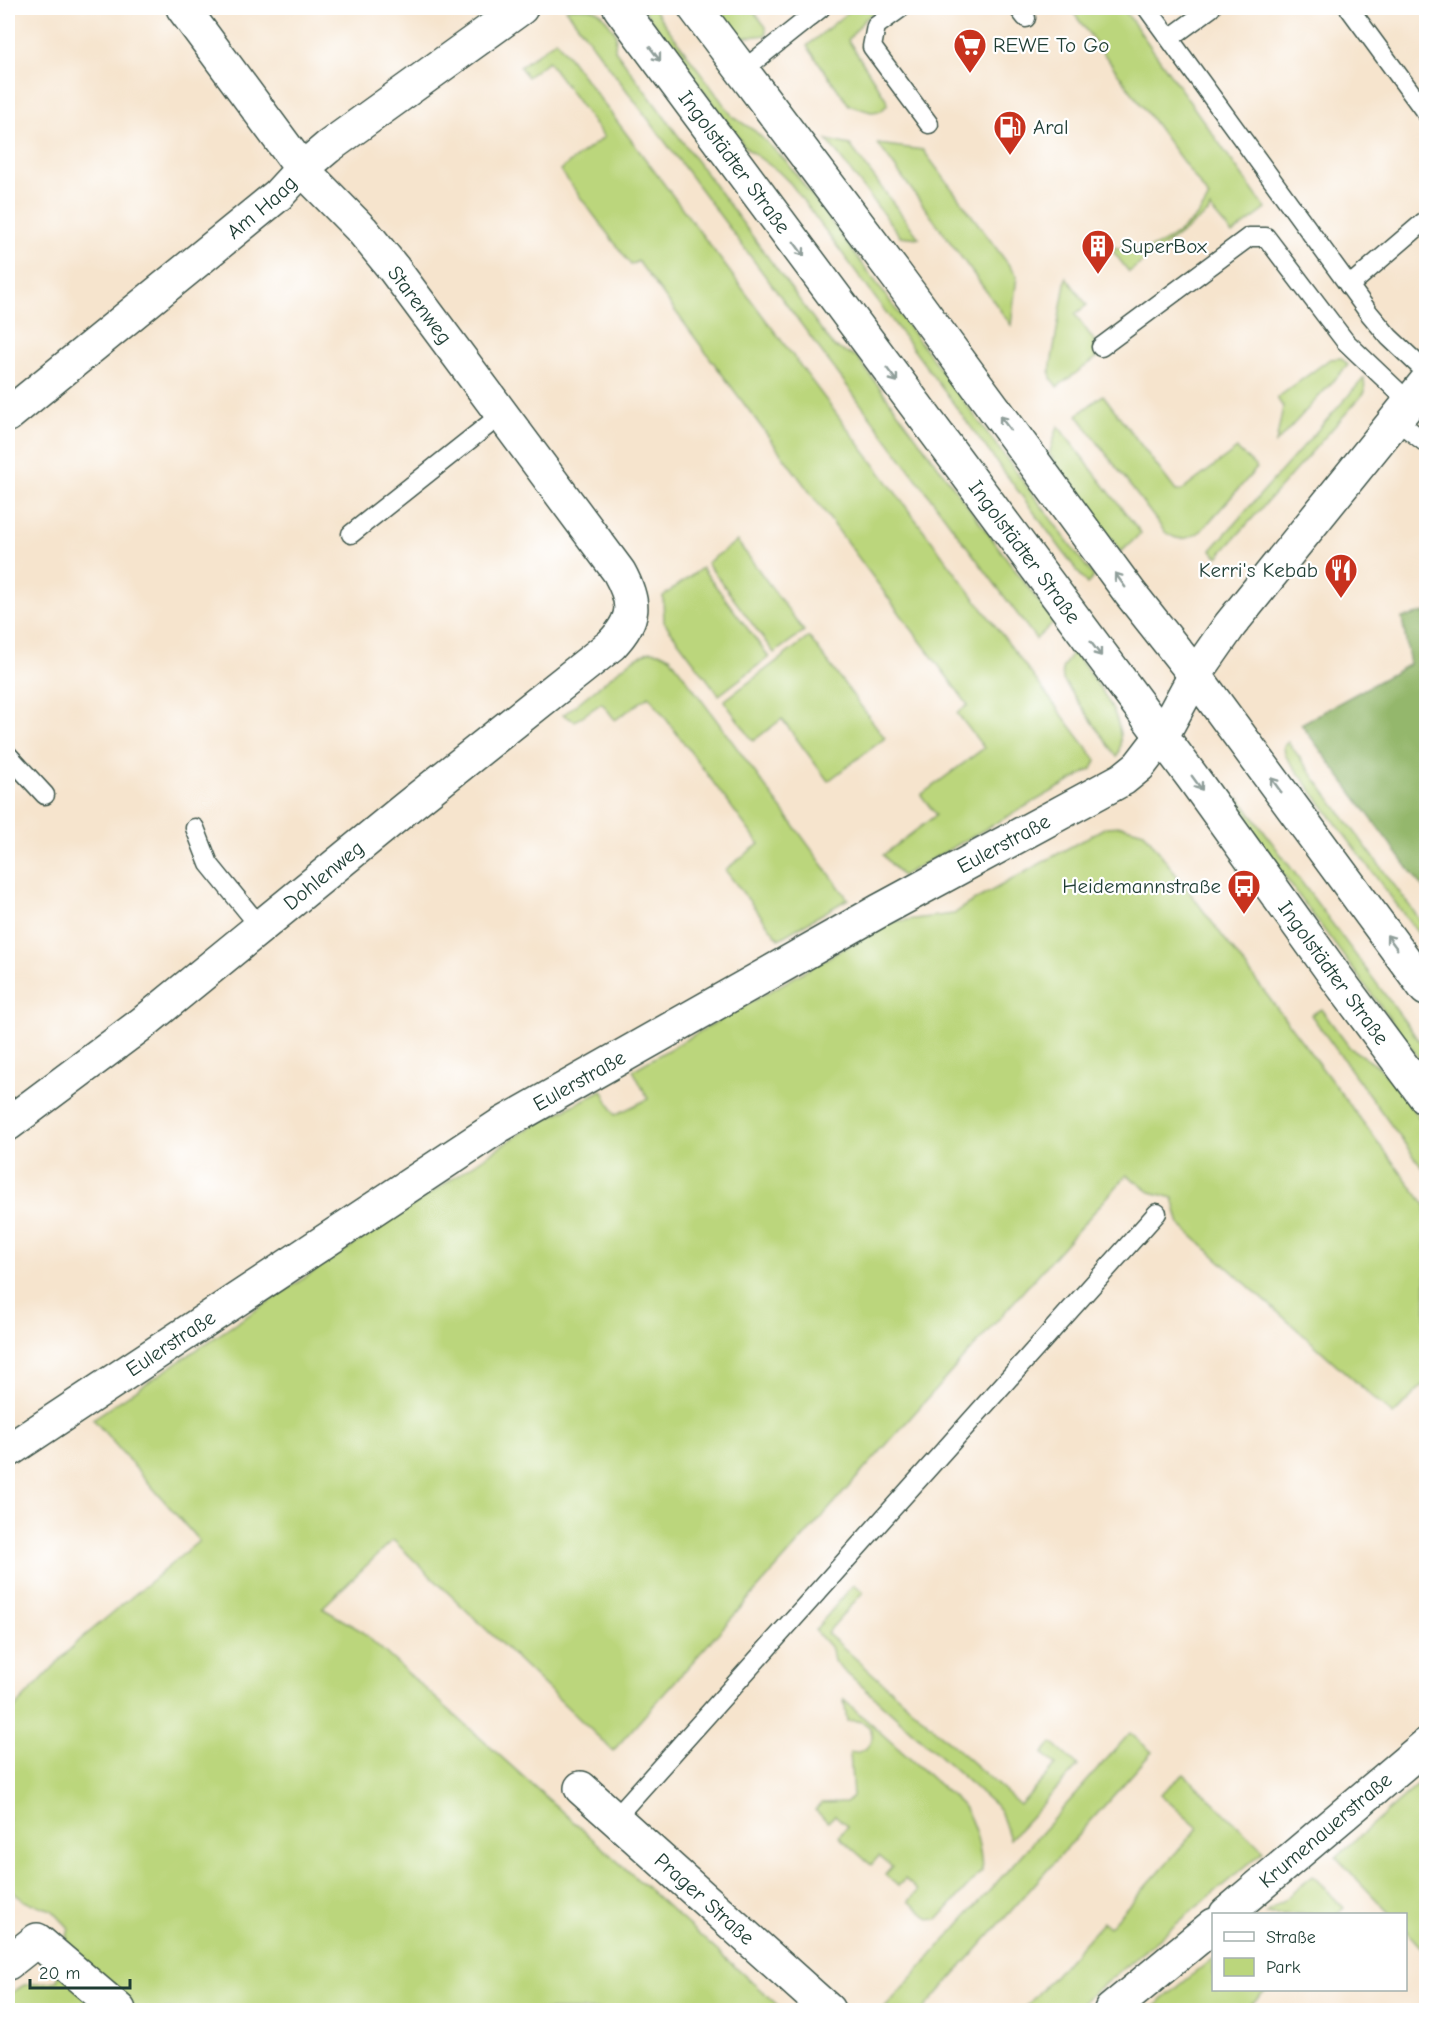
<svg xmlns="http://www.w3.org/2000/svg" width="1434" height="2018" font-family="'Comic Neue',sans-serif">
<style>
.green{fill:#bbd67c;stroke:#6d8a58;stroke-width:1.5}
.forest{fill:#94b76c;stroke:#5a7a50;stroke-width:1.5}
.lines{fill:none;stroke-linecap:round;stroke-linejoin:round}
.lane-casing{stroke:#3f564b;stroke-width:21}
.street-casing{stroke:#3f564b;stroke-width:36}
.secondary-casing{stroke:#3f564b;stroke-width:36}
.primary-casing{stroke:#3f564b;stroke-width:36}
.lane{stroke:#fff;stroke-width:18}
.street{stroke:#fff;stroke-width:33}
.secondary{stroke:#fff;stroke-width:33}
.primary{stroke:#fff;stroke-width:33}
.oneway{stroke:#8f9e9a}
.labels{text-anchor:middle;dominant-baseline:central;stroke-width:4.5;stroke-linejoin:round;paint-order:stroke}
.poi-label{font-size:21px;fill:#1f3d34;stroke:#fff;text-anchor:start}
.street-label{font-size:21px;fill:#1f3d34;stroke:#fff}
</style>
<rect width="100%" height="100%" fill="#fff"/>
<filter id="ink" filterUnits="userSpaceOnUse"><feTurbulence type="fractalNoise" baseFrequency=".0167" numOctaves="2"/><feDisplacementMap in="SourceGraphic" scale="12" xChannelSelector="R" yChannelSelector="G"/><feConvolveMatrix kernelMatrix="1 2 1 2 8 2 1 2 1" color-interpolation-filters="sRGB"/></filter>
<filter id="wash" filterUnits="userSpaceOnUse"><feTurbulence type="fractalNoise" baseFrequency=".008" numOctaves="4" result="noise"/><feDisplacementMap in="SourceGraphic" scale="24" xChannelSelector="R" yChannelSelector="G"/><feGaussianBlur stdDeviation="1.35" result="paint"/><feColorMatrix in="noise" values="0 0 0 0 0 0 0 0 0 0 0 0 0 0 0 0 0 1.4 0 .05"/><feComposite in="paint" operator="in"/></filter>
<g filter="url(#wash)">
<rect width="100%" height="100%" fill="#f6e4cd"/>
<g class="green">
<path d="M572,8C603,8 598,10 616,33L615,50L834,347L857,357L1054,622L1036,639L566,9Z"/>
<polygon points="642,8 653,8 733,117 755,131 787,162 798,177 1094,577 1087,584 791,184 779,172 746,148"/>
<polygon points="717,8 751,8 766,27 766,35 740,38"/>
<polygon points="853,8 881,8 864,20 848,40 886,99 887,105 881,111 871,112 849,105 807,46"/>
<path d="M1070,8H1123L1266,209L1232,234L1210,208L1208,213L1129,272L1109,246C1139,254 1154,251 1179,232C1194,220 1201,214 1209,197Z"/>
<polygon points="556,40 1096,760 1092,769 902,876 883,855 936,815 921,795 984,748 957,713 968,705 638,261 631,265 560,170 604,137 548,61 527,77 520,67"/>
<polygon points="827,140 850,145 919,238 900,236"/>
<polygon points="878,144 923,150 1017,276 1011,325"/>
<polygon points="1066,277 1087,305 1075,314 1103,353 1057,387 1051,378 1050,371"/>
<polygon points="1341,358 1348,365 1276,443 1283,407 1277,398 1330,359"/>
<polygon points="1364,378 1365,392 1218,557 1211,550"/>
<path d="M1103,395L1176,491H1181L1237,449L1257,468L1201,531C1188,540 1178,542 1165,532L1077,415Z"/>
<polygon points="1058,426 1141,533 1121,552 1049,454"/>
<polygon points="737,541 804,631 774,653 707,563"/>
<polygon points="702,568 769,657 719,695 664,622 663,596"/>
<polygon points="809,637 885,738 828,781 782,719 753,741 724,701"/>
<polygon points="650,651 659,652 670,657 848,899 779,939 725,870 759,844 649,696 615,720 602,703 575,721 563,715 632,660"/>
<path d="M1073,651C1093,679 1132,721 1117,757L1063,680L1062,669Z"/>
<polygon points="1288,742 1426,928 1426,944 1285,755 1284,746"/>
<polygon points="1239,798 1426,1050 1426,1068 1231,804"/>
<polygon points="1122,826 1144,832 1426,1206 1426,1382 1393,1415 1180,1225 1173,1198 1150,1192 1127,1175 613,1751 393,1540 322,1608 360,1630 783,2010 8,2010 8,1995 24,1985 57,1981 69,1928 52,1910 24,1901 8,1888 8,1715 75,1644 199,1541 93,1419 524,1131 602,1090 615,1115 648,1099 633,1070 890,922 954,914 968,904 1106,827"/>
<polygon points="1321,1009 1350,1048 1379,1067 1394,1083 1426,1127 1426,1173 1311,1015"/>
<polygon points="854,1584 863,1592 827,1633 1020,1805 1056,1765 1043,1753 1052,1743 1078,1766 1010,1839 1000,1810 834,1661 832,1649 815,1630"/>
<path d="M844,1700L964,1807C976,1827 981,1847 982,1871L937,1920L929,1919L909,1901L918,1891L905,1879L898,1886L885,1875L892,1867L879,1856L871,1865L839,1837L847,1826L835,1815L828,1822L815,1810L822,1803L846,1802L853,1796L850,1753C881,1753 879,1716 847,1721Z"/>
<polygon points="1130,1733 1152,1752 923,2010 883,2010"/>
<polygon points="1184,1774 1264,1851 1073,2010 1023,2010 1103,1922 1109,1927 1198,1828 1160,1794"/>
<polygon points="1426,1778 1426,1953 1406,1931 1406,1914 1390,1914 1336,1857"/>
<polygon points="1313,1876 1344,1908 1337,1914 1266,1914"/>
<polygon points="1213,1958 1214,1990 1266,1990 1245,2010 1150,2010"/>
</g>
<polygon class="forest" points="1426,612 1426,892 1301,724 1410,664 1402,618"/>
</g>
<g filter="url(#ink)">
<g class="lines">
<defs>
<g id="lane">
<polyline points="901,8 876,26 872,47 929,124"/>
<polyline points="1018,8 1026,18"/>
<polyline points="1147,8 1369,313 1389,337 1426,372"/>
<polyline points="1349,8 1426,113"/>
<polyline points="1170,38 1211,8"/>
<polyline points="742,71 821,8"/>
<polyline points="1349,286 1426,220"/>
<polyline points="1101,347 1249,237 1266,237 1345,341 1410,403"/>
<polyline points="1396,420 1426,443"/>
<polyline points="351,534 502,414"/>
<polyline points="8,755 45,795"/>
<polyline points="195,828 209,864 261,928"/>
<polyline points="615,1818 1157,1213"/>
</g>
<g id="street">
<path id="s1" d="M8,415L278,195L302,169L328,147L521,8"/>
<path id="s2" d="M8,1124L143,1023L406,808L611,645C636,619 636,603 619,572L394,269L362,230L302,169L183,8"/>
<path id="s3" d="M8,1451L499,1126L879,911L1123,779L1139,766L1162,736"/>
<path id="s4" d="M581,1788L828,2010"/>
<path id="s5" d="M1226,1914L1426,1745"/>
<polyline points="8,1963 37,1940 119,2010"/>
<polyline points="1111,2010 1214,1925"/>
</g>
<polyline id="secondary" points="1162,736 1195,675 1230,625 1426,382"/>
<g id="primary">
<path id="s6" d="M620,8L1193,778L1336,977L1426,1098"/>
<polyline points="695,8 896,275 1130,593 1195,675 1426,989"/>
</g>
</defs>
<use href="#lane" class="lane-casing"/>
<use href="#street" class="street-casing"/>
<use href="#secondary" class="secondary-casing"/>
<use href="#primary" class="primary-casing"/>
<use href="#lane" class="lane"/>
<use href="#street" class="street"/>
<use href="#secondary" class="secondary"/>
<use href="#primary" class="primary"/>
</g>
<defs><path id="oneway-shaft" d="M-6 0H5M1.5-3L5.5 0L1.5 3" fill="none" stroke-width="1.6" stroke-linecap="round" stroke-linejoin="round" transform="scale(1.5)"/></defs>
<g class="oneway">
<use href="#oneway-shaft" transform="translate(655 54) rotate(53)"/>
<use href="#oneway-shaft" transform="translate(799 249) rotate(54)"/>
<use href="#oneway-shaft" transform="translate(892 375) rotate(53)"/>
<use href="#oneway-shaft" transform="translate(1005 423) rotate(-127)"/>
<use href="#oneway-shaft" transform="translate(1120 580) rotate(-126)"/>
<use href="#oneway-shaft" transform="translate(1096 649) rotate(53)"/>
<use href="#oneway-shaft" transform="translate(1197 783) rotate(54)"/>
<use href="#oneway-shaft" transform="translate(1276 785) rotate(-126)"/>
<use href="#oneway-shaft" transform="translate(1392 942) rotate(-126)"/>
</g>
</g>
<defs>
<symbol id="supermarket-pin" viewBox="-11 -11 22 30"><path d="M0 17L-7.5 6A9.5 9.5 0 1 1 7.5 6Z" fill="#c8321e" stroke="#fff"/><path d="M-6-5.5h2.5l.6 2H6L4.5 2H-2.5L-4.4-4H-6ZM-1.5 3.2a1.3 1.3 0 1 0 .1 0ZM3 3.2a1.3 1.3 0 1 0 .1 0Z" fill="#fff"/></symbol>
<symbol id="fuel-pin" viewBox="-11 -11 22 30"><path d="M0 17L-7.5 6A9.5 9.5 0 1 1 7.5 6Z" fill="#c8321e" stroke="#fff"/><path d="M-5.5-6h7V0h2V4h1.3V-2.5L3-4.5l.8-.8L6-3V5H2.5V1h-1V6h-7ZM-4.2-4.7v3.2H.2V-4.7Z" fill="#fff"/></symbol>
<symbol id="building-pin" viewBox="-11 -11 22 30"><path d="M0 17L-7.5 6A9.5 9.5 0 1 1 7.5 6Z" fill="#c8321e" stroke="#fff"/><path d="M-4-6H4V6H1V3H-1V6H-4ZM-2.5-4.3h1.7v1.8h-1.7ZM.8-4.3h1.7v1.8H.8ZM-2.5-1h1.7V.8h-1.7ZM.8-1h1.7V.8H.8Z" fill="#fff"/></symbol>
<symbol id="restaurant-pin" viewBox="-11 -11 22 30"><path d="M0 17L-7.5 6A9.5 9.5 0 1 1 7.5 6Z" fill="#c8321e" stroke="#fff"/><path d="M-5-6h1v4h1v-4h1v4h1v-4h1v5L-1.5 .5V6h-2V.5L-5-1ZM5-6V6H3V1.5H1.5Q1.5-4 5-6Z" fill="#fff"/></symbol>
<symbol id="bus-pin" viewBox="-11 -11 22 30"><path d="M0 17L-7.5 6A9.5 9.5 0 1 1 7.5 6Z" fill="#c8321e" stroke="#fff"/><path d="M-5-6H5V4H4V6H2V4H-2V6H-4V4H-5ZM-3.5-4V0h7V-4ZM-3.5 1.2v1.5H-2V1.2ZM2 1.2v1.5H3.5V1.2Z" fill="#fff"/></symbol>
</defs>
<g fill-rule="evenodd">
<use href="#supermarket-pin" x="951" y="26" width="38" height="52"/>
<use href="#fuel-pin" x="991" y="108" width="38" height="52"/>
<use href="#building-pin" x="1079" y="227" width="38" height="52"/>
<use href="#restaurant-pin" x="1322" y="551" width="38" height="52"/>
<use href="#bus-pin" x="1225" y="867" width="38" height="52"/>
</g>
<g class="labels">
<g class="poi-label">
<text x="993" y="45">REWE To Go</text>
<text x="1033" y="127">Aral</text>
<text x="1121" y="246">SuperBox</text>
<text x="1318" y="570" text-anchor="end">Kerri's Kebab</text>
<text x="1221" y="886" text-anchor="end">Heidemannstraße</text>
</g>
<g class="street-label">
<text stroke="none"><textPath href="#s6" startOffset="192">Ingolstädter Straße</textPath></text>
<text stroke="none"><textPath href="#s1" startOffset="328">Am Haag</textPath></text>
<text transform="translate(420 305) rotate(53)">Starenweg</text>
<text stroke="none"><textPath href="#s6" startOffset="678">Ingolstädter Straße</textPath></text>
<text stroke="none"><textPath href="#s3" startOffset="1167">Eulerstraße</textPath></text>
<text stroke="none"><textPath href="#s2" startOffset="402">Dohlenweg</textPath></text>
<text stroke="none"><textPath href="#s6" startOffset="1200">Ingolstädter Straße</textPath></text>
<text stroke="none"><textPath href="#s3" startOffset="681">Eulerstraße</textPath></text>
<text stroke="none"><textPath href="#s3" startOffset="195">Eulerstraße</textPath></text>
<text stroke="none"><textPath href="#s5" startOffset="130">Krumenauerstraße</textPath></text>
<text stroke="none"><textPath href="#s4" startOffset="166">Prager Straße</textPath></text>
</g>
</g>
<rect width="1434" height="2018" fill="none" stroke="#fff" stroke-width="30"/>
<rect x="1212" y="1913" width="195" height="78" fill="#ffffff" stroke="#a5b1ae" stroke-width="1.5"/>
<rect x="1224" y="1932" width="30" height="9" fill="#ffffff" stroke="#a5b1ae" stroke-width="1.5"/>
<text x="1266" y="1943" font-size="18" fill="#1f3d34">Straße</text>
<rect x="1224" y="1958" width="30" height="18" fill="#bbd67c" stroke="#a5b1ae" stroke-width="1.5"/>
<text x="1266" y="1973" font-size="18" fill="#1f3d34">Park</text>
<path d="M30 1979v9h100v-9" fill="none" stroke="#1f3d34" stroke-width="3"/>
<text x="39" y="1979" font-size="18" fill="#1f3d34" stroke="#ffffff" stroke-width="4.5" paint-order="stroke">20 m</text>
</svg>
